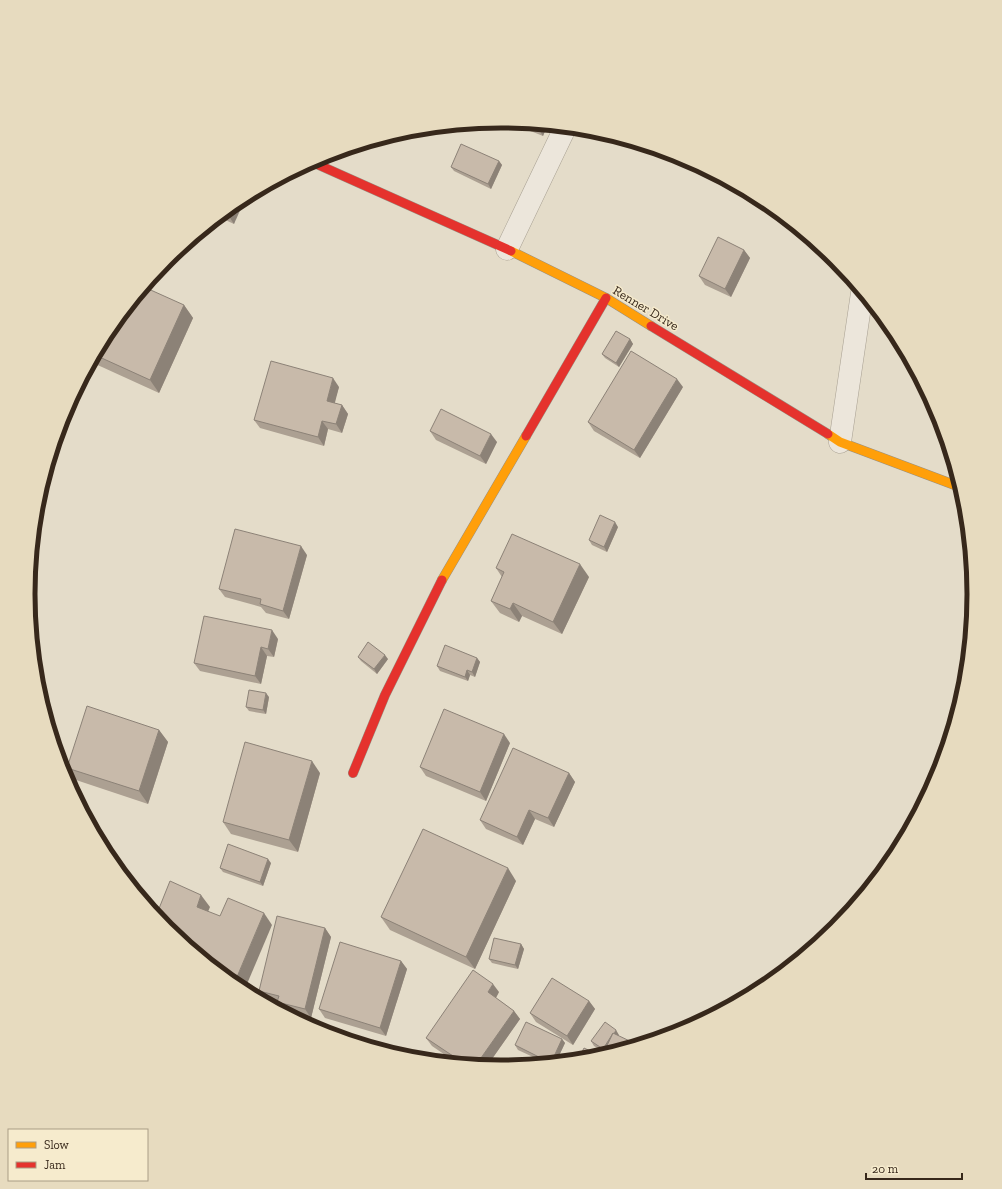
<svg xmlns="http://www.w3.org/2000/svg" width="1002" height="1189" font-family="'Zilla Slab',serif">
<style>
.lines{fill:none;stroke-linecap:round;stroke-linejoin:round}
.street-casing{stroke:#a9a193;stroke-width:23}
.slow-casing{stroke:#989083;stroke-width:10}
.jam-casing{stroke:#989083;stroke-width:10}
.street{stroke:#ece6db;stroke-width:22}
.slow{stroke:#ff9f0a;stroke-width:9}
.jam{stroke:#e5322d;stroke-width:9}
.wall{fill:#aca092}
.shaded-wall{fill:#8c8277}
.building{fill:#c8baaa;stroke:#8c8277}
.labels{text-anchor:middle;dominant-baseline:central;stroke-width:3;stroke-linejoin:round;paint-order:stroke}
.street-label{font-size:13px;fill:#37281b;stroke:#f6ebcd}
.rim{fill:none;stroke:#37281b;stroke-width:5}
</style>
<rect width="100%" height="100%" fill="#e4dcc9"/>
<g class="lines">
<defs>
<g id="street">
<polyline points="507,249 565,128"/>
<polyline points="840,442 862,293"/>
</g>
<g id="slow">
<polyline points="511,251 606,298 651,326"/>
<polyline points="828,434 840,442 960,487"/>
<polyline points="442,580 526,436"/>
</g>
<g id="jam">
<polyline points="312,162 511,251"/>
<polyline points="651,326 828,434"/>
<polyline points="526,436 606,298"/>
<polyline points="353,773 385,695 442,580"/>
</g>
</defs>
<use href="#street" class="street-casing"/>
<use href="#slow" class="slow-casing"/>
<use href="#jam" class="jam-casing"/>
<use href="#street" class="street"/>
<use href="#slow" class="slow"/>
<use href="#jam" class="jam"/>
</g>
<g class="wall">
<polygon points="508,122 547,126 543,136"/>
<polygon points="640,145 658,150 657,152"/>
<polygon points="499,161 502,165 491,189 454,171 451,167"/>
<polygon points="238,201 234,224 219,217"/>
<polygon points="744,250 750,258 731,297 705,285 699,276"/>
<polygon points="184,305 193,318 159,393 91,362 108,332"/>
<polygon points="630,339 633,344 619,367 605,358 602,354"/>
<polygon points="339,387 334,403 342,405 348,414 342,433 328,429 324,446 260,428 254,420"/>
<polygon points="683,387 640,458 594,431 588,422"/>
<polygon points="430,431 497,442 486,464 436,440"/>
<polygon points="618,527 607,552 592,545 589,540"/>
<polygon points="307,555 289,619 266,613 261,607 225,597 219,589"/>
<polygon points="496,568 589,577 562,634 522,616 519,622 500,613 491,601 502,577"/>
<polygon points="278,639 274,657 267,656 261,684 200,671 194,663"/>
<polygon points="358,657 388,659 377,674 361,661"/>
<polygon points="477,658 480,662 475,677 470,675 468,681 440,671 437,666"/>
<polygon points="269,697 266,714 249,711 246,707"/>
<polygon points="159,730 168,742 148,804 76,780 67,768"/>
<polygon points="510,743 486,801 426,776 420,767"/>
<polygon points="320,773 298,852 231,834 223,822"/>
<polygon points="569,773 575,782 554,827 535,819 523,845 486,829 480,820"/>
<polygon points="271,863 263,886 223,872 220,868"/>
<polygon points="516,881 475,969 390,930 381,917"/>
<polygon points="325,928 331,937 311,1018 283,1011 277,1002 265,999 259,991"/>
<polygon points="521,944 524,949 518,969 492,963 489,959"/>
<polygon points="401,961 407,969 386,1036 325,1018 319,1009"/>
<polygon points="499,992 496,998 514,1011 520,1019 487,1066 457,1063 432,1046 426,1038"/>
<polygon points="589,1001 595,1009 573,1045 536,1022 530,1013"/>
<polygon points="619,1035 604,1052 594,1046 591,1041"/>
<polygon points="562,1039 565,1043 556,1062 546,1063 518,1050 515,1045"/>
</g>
<g class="shaded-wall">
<polygon points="538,125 547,126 543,136 537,127"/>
<polygon points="499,161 502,165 491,189 488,184"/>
<polygon points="246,197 234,224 228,215 232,206 238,201"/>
<polygon points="744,250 750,258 731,297 725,289"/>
<polygon points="184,305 193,318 159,393 150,380"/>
<polygon points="630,339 633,344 619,367 616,363"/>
<polygon points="333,378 339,387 333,410 327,401"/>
<polygon points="677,379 683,387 640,458 634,450"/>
<polygon points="342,405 348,414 342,433 336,424"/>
<polygon points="322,421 328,429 324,446 318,437"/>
<polygon points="491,434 497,442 486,464 480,456"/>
<polygon points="615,522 618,527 607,552 604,547"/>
<polygon points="301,546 307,555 289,619 283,611"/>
<polygon points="580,564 589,577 562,634 553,622"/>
<polygon points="513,603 522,616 519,622 510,609"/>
<polygon points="272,630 278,639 274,657 268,649"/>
<polygon points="261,647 267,656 261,684 255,676"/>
<polygon points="385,655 388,659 377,674 374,669"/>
<polygon points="477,658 480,662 475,677 472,672"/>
<polygon points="467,670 470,675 468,681 465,677"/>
<polygon points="266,693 269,697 266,714 263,710"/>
<polygon points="159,730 168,742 148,804 139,791"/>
<polygon points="504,734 510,743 486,801 480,792"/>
<polygon points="312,761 320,773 298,852 289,840"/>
<polygon points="569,773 575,782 554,827 548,818"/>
<polygon points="529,810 535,819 523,845 517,837"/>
<polygon points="268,859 271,863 263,886 260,882"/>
<polygon points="508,868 516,881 475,969 466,957"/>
<polygon points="201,895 210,907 205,919 197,907"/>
<polygon points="264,913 272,925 244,991 238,988 234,984"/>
<polygon points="325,928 331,937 311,1018 305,1009"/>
<polygon points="521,944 524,949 518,969 515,965"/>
<polygon points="401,961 407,969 386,1036 380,1028"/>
<polygon points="493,984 499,992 494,1001 488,992"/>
<polygon points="589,1001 595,1009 573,1045 567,1036"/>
<polygon points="514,1011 520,1019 487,1066 476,1065"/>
<polygon points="616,1030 619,1035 606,1054 603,1049"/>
<polygon points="562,1039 565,1043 556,1062 551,1063"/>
</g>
<g class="building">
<polygon points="529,124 538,125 537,127"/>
<polygon points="461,144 499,161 488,184 451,167"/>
<polygon points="232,206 228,215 223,213"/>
<polygon points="718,237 744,250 725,289 699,276"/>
<polygon points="144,287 184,305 150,380 95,355 108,332"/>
<polygon points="616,331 630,339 616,363 602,354"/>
<polygon points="631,351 677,379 634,450 588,422"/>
<polygon points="271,361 333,378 327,401 342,405 336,424 322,421 318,437 254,420"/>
<polygon points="441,409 491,434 480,456 430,431"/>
<polygon points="600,515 615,522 604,547 589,540"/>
<polygon points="235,529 301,546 283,611 260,604 261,599 219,589"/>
<polygon points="512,534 580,564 553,622 513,603 510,609 491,601 504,572 496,568"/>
<polygon points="204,616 272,630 268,649 261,647 255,676 194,663"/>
<polygon points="368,642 385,655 374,669 358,657"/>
<polygon points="445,645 477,658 472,672 467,670 465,677 437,666"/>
<polygon points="249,690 266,693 263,710 246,707"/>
<polygon points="87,706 159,730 139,791 67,768"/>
<polygon points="444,709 504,734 480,792 420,767"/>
<polygon points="245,742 312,761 289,840 223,822"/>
<polygon points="513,748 569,773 548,818 529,810 517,837 480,820"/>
<polygon points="423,829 508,868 466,957 381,917"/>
<polygon points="228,844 268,859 260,882 220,868"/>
<polygon points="170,881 201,895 197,907 220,916 228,898 264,913 234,984 166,929 156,916"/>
<polygon points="277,916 325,928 305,1009 277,1002 279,996 259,991"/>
<polygon points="494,938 521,944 515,965 489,959"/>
<polygon points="340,942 401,961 380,1028 319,1009"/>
<polygon points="473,970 493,984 488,992 514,1011 476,1065 465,1064 426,1038"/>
<polygon points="552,978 589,1001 567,1036 530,1013"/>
<polygon points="526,1022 562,1039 551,1063 515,1045"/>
<polygon points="605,1022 616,1030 614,1034 613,1033 610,1038 603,1049 591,1041"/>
<polygon points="613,1033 638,1045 602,1056"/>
<polygon points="584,1048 601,1056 593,1058 578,1060"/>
</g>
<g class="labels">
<g class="street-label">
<text transform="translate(646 308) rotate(31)">Renner Drive</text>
</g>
</g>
<path d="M0 0H1002V1189H0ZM35 594a466 466 0 1 1 932 0a466 466 0 1 1-932 0Z" fill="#e7dbbf" fill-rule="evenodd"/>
<path class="rim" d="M35 594a466 466 0 1 1 932 0a466 466 0 1 1-932 0Z"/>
<rect x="8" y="1129" width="140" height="52" fill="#f6ebcd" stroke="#aa9d86"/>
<rect x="16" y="1142" width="20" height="6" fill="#ff9f0a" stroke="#aa9d86"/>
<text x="44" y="1149" font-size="12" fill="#37281b">Slow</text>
<rect x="16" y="1162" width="20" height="6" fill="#e5322d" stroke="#aa9d86"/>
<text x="44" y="1169" font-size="12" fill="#37281b">Jam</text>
<path d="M866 1173v6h96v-6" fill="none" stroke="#37281b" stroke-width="2"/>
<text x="872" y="1173" font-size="12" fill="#37281b" stroke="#f6ebcd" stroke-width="3" paint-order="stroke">20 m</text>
</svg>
